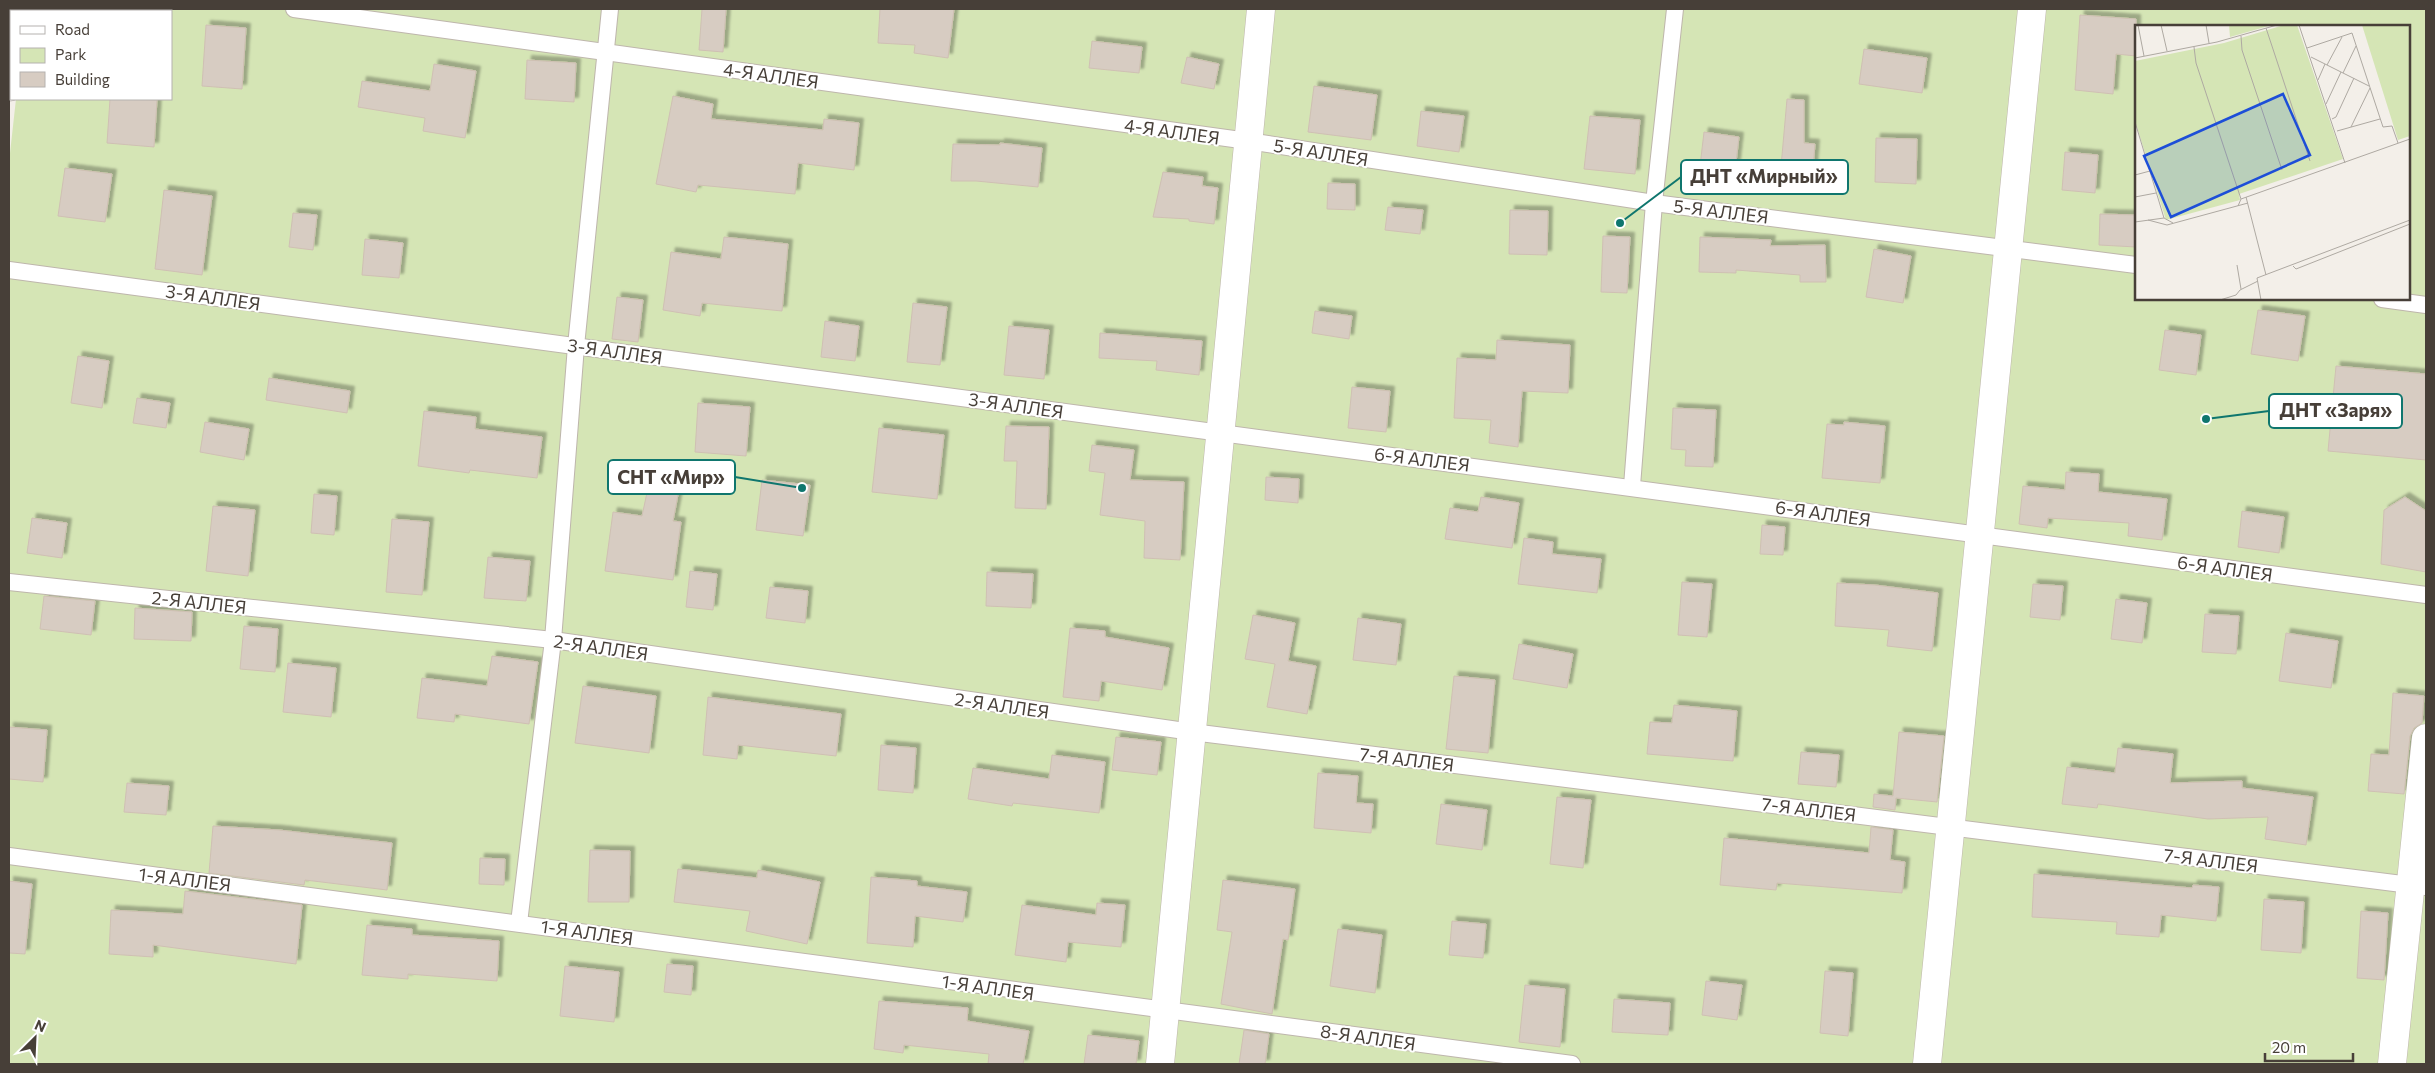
<svg xmlns="http://www.w3.org/2000/svg" width="2435" height="1073" font-family="Commissioner,sans-serif">
<style>
.green{fill:#d5e5b5;fill-rule:evenodd}
.building{fill:#d7ccc2;stroke:#cfc0b3;filter:url(#shadow)}
.lines{fill:none;stroke-linecap:round;stroke-linejoin:round}
.service-casing{stroke:#beb6ac;stroke-width:18}
.minor-casing{stroke:#beb6ac;stroke-width:29}
.service{stroke:#fff;stroke-width:16}
.minor{stroke:#fff;stroke-width:28}
.labels{text-anchor:middle;dominant-baseline:central;stroke-width:4;stroke-linejoin:round;paint-order:stroke}
.street-label{font-size:18px;fill:#473f38;stroke:#fff}
.inset-road{fill:none;stroke:#aea9a2;stroke-width:1}
.view{fill:#1d4ed8;fill-opacity:0.15;stroke:#1d4ed8;stroke-width:2.5}
.inset-edge{fill:none;stroke:#473f38;stroke-width:2.5}
.leader{fill:none;stroke:#0f766e;stroke-width:2}
.callout-dot{fill:#0f766e;stroke:#fff;stroke-width:2}
.callout{fill:#fff;stroke:#0f766e;stroke-width:2}
.callout-label{font-size:19px;text-anchor:middle;font-weight:bold;fill:#473f38}
</style>
<defs>
<filter id="shadow"><feDropShadow dx="4.5" dy="-4.5" stdDeviation="1" flood-color="#0004"/></filter>
</defs>
<rect width="100%" height="100%" fill="#f3efe9"/>
<path class="green" d="M27,9H2426V1064H9V162L16,99H171V11H27ZM2136,26H2409V299H2136Z"/>
<g class="building">
<polygon points="702,9 726,9 723,52 699,50"/>
<polygon points="880,9 954,9 948,58 914,53 915,45 878,43"/>
<polygon points="2080,15 2136,19 2136,56 2116,54 2113,94 2075,90"/>
<polygon points="206,25 246,28 242,89 202,86"/>
<polygon points="1092,41 1142,47 1139,73 1089,68"/>
<polygon points="1864,49 1927,58 1922,93 1859,84"/>
<polygon points="1187,57 1219,64 1214,89 1181,83"/>
<polygon points="527,60 576,63 574,102 525,99"/>
<polygon points="434,64 476,71 465,138 423,131 425,118 358,107 362,81 430,91"/>
<polygon points="1314,86 1377,95 1371,140 1308,132"/>
<polygon points="673,96 713,104 711,119 823,130 824,119 859,123 854,170 798,163 795,194 698,185 696,192 656,184"/>
<polygon points="110,99 157,100 154,147 107,143"/>
<polygon points="1787,99 1804,100 1804,143 1815,144 1812,181 1780,178"/>
<polygon points="1421,111 1464,116 1459,152 1417,146"/>
<polygon points="1590,116 1640,120 1635,174 1584,169"/>
<polygon points="1704,132 1739,137 1733,188 1698,183"/>
<polygon points="1876,138 1917,139 1916,184 1875,182"/>
<polygon points="1000,143 1042,148 1038,187 976,181 951,181 953,144 1000,145"/>
<polygon points="2065,152 2098,155 2095,193 2062,190"/>
<polygon points="65,168 112,174 105,222 58,216"/>
<polygon points="1163,172 1203,177 1202,186 1218,188 1214,224 1189,221 1189,219 1153,217"/>
<polygon points="1328,183 1355,184 1355,210 1327,209"/>
<polygon points="164,190 212,196 202,275 155,269"/>
<polygon points="1388,207 1423,210 1420,234 1385,230"/>
<polygon points="1510,210 1548,211 1547,255 1509,254"/>
<polygon points="293,213 317,215 313,250 289,247"/>
<polygon points="2100,214 2136,215 2136,247 2099,245"/>
<polygon points="1603,236 1630,237 1627,293 1601,292"/>
<polygon points="724,237 788,244 782,311 702,303 700,316 663,310 671,252 721,259"/>
<polygon points="1700,237 1771,240 1770,246 1825,245 1826,282 1800,282 1800,275 1736,270 1736,273 1699,272"/>
<polygon points="365,239 403,243 399,278 362,275"/>
<polygon points="1874,249 1911,256 1903,303 1866,297"/>
<polygon points="617,297 643,300 638,342 612,339"/>
<polygon points="913,303 947,307 940,365 907,362"/>
<polygon points="2258,310 2305,316 2298,361 2251,354"/>
<polygon points="1315,311 1352,316 1349,339 1312,333"/>
<polygon points="825,321 859,326 855,361 821,357"/>
<polygon points="1009,326 1049,330 1044,379 1004,375"/>
<polygon points="2165,330 2201,335 2196,375 2159,370"/>
<polygon points="1100,333 1202,341 1199,375 1156,370 1157,361 1099,358"/>
<polygon points="1497,340 1570,345 1568,393 1522,391 1518,447 1489,443 1491,420 1454,418 1457,358 1496,360"/>
<polygon points="78,356 109,361 102,408 71,403"/>
<polygon points="2336,366 2426,374 2426,460 2328,451"/>
<polygon points="269,378 350,391 347,413 266,400"/>
<polygon points="1352,387 1390,391 1386,432 1348,428"/>
<polygon points="137,398 170,403 166,428 133,423"/>
<polygon points="698,403 750,407 746,456 695,452"/>
<polygon points="1673,408 1716,410 1713,467 1685,466 1686,450 1671,449"/>
<polygon points="424,411 476,417 475,429 542,437 537,478 470,470 469,473 418,466"/>
<polygon points="205,422 249,429 244,460 200,452"/>
<polygon points="1844,422 1885,426 1880,483 1822,478 1827,424 1844,425"/>
<polygon points="1006,426 1049,427 1046,509 1015,508 1017,461 1004,461"/>
<polygon points="879,428 944,435 937,499 872,492"/>
<polygon points="1092,445 1134,450 1130,480 1184,482 1180,560 1144,558 1145,521 1100,515 1105,473 1089,471"/>
<polygon points="652,469 682,474 673,521 681,522 673,580 605,571 613,512 642,516"/>
<polygon points="2066,472 2099,474 2098,492 2167,499 2162,540 2128,536 2129,523 2048,518 2047,528 2019,524 2023,486 2065,490"/>
<polygon points="1266,477 1299,479 1298,503 1265,500"/>
<polygon points="762,480 810,485 803,536 756,530"/>
<polygon points="314,494 337,496 334,535 311,533"/>
<polygon points="1481,497 1519,503 1512,548 1445,539 1450,508 1478,512"/>
<polygon points="2405,497 2426,511 2426,572 2381,564 2384,510"/>
<polygon points="213,506 255,510 248,576 206,571"/>
<polygon points="2242,511 2284,517 2279,553 2238,547"/>
<polygon points="32,518 67,523 62,558 27,553"/>
<polygon points="392,519 429,522 422,595 386,592"/>
<polygon points="1762,525 1785,527 1783,555 1760,554"/>
<polygon points="1524,538 1553,542 1552,554 1601,559 1597,593 1518,584"/>
<polygon points="488,557 530,561 526,601 484,598"/>
<polygon points="690,571 717,574 713,610 686,607"/>
<polygon points="987,572 1033,574 1031,608 986,606"/>
<polygon points="1682,582 1712,584 1707,637 1678,635"/>
<polygon points="1837,583 1875,585 1938,593 1932,651 1887,646 1889,630 1835,626"/>
<polygon points="2033,584 2063,586 2060,620 2030,617"/>
<polygon points="770,587 808,591 805,623 766,618"/>
<polygon points="44,596 95,601 91,635 40,629"/>
<polygon points="2116,599 2147,603 2142,643 2111,639"/>
<polygon points="135,608 192,612 191,641 134,639"/>
<polygon points="2205,614 2239,616 2236,654 2202,652"/>
<polygon points="1253,615 1295,623 1288,661 1316,666 1307,714 1267,707 1275,664 1245,659"/>
<polygon points="1358,618 1401,624 1396,665 1353,660"/>
<polygon points="244,626 278,629 275,672 240,669"/>
<polygon points="1070,628 1105,631 1105,637 1169,648 1162,690 1101,681 1099,701 1063,697"/>
<polygon points="2286,633 2338,641 2331,688 2279,681"/>
<polygon points="1519,644 1573,654 1567,688 1513,679"/>
<polygon points="492,656 538,662 529,724 455,714 454,722 417,718 422,678 487,686"/>
<polygon points="288,663 336,668 331,717 283,712"/>
<polygon points="1454,676 1495,680 1488,753 1446,749"/>
<polygon points="583,686 656,696 649,753 575,743"/>
<polygon points="2393,693 2424,696 2422,723 2414,728 2410,736 2404,794 2368,791 2371,754 2389,755"/>
<polygon points="708,697 841,714 836,756 738,745 737,759 703,755"/>
<polygon points="1674,705 1737,711 1733,761 1647,754 1650,722 1672,723"/>
<polygon points="9,727 47,730 43,782 9,779"/>
<polygon points="1899,732 1944,736 1937,802 1896,798 1895,810 1873,807 1874,794 1893,796"/>
<polygon points="1116,737 1161,742 1157,775 1112,770"/>
<polygon points="881,745 916,748 913,793 878,790"/>
<polygon points="2118,748 2173,754 2170,783 2242,781 2242,788 2313,797 2306,845 2265,839 2268,817 2208,819 2098,804 2097,808 2062,804 2067,767 2115,773"/>
<polygon points="1801,752 1839,755 1836,787 1798,784"/>
<polygon points="1052,755 1105,762 1099,813 1013,803 1012,806 968,799 973,768 1049,779"/>
<polygon points="1318,773 1358,776 1356,803 1373,804 1371,833 1314,828"/>
<polygon points="127,783 169,786 166,815 124,812"/>
<polygon points="1557,797 1591,800 1583,868 1550,864"/>
<polygon points="1441,804 1487,810 1482,850 1436,844"/>
<polygon points="213,826 279,830 392,843 387,890 305,880 304,885 209,873"/>
<polygon points="1871,827 1893,830 1890,860 1905,862 1902,893 1777,883 1776,890 1720,885 1724,838 1869,853"/>
<polygon points="590,850 630,851 629,902 588,902"/>
<polygon points="480,858 505,859 504,885 479,884"/>
<polygon points="678,869 757,878 758,870 820,882 807,944 746,931 750,911 674,902"/>
<polygon points="2034,874 2192,888 2193,885 2219,887 2216,921 2161,915 2159,937 2116,934 2117,922 2032,917"/>
<polygon points="871,877 917,881 917,886 967,892 963,922 915,916 913,947 867,943"/>
<polygon points="1223,880 1295,889 1288,940 1283,939 1272,1014 1221,1004 1232,932 1217,930"/>
<polygon points="9,881 32,884 25,954 9,953"/>
<polygon points="185,891 302,905 296,964 153,945 153,957 109,954 111,910 183,914"/>
<polygon points="2264,899 2304,902 2301,953 2261,950"/>
<polygon points="1097,903 1125,905 1121,947 1068,942 1066,962 1015,955 1022,905 1096,915"/>
<polygon points="2361,911 2388,913 2384,980 2357,978"/>
<polygon points="1452,921 1486,924 1483,958 1449,955"/>
<polygon points="367,925 412,929 412,935 499,941 497,981 408,974 408,979 362,975"/>
<polygon points="1338,929 1382,935 1375,993 1330,986"/>
<polygon points="667,964 693,966 691,995 664,992"/>
<polygon points="565,966 619,972 614,1022 560,1016"/>
<polygon points="1825,971 1853,973 1848,1036 1820,1033"/>
<polygon points="1706,981 1742,985 1737,1020 1702,1015"/>
<polygon points="1525,985 1565,989 1560,1047 1519,1042"/>
<polygon points="1614,999 1670,1003 1668,1035 1612,1032"/>
<polygon points="879,1001 968,1008 967,1021 1029,1031 1023,1064 988,1064 989,1054 904,1045 903,1053 874,1049"/>
<polygon points="1244,1030 1269,1034 1265,1064 1239,1064"/>
<polygon points="1088,1035 1139,1041 1136,1064 1084,1064"/>
</g>
<g class="lines">
<defs>
<g id="service">
<polyline points="294,9 1248,141 1654,203 2136,265"/>
<polyline points="9,270 2426,595"/>
<polyline points="2382,299 2426,305"/>
<polyline points="1632,486 1654,203 1675,9"/>
<polyline points="9,582 553,640 1192,732 2426,887"/>
<polyline points="9,856 1572,1064"/>
<polyline points="519,923 553,640 576,346 610,9"/>
</g>
<g id="minor">
<polyline points="18,11 19,9"/>
<polyline points="9,87 11,67"/>
<polyline points="1160,1064 1261,9"/>
<polyline points="1927,1064 2032,9"/>
<polyline points="2392,1064 2426,738"/>
</g>
</defs>
<use href="#service" class="service-casing"/>
<use href="#minor" class="minor-casing"/>
<use href="#service" class="service"/>
<use href="#minor" class="minor"/>
</g>
<g class="labels">
<g class="street-label">
<text transform="translate(771 75) rotate(8)">4-Я АЛЛЕЯ</text>
<text transform="translate(1172 131) rotate(8)">4-Я АЛЛЕЯ</text>
<text transform="translate(1321 152) rotate(9)">5-Я АЛЛЕЯ</text>
<text transform="translate(1721 211) rotate(7)">5-Я АЛЛЕЯ</text>
<text transform="translate(213 297) rotate(8)">3-Я АЛЛЕЯ</text>
<text transform="translate(615 351) rotate(8)">3-Я АЛЛЕЯ</text>
<text transform="translate(1016 405) rotate(8)">3-Я АЛЛЕЯ</text>
<text transform="translate(1422 459) rotate(7)">6-Я АЛЛЕЯ</text>
<text transform="translate(1823 513) rotate(8)">6-Я АЛЛЕЯ</text>
<text transform="translate(2225 568) rotate(8)">6-Я АЛЛЕЯ</text>
<text transform="translate(199 602) rotate(6)">2-Я АЛЛЕЯ</text>
<text transform="translate(601 647) rotate(8)">2-Я АЛЛЕЯ</text>
<text transform="translate(1002 705) rotate(8)">2-Я АЛЛЕЯ</text>
<text transform="translate(1407 759) rotate(7)">7-Я АЛЛЕЯ</text>
<text transform="translate(1809 809) rotate(7)">7-Я АЛЛЕЯ</text>
<text transform="translate(2211 860) rotate(7)">7-Я АЛЛЕЯ</text>
<text transform="translate(185 879) rotate(7)">1-Я АЛЛЕЯ</text>
<text transform="translate(587 932) rotate(8)">1-Я АЛЛЕЯ</text>
<text transform="translate(988 987) rotate(8)">1-Я АЛЛЕЯ</text>
<text transform="translate(1368 1037) rotate(8)">8-Я АЛЛЕЯ</text>
</g>
</g>
<g transform="translate(2135 25)">
<rect width="275" height="275" fill="#f3efe9"/>
<path d="M94,0H137L95,12ZM149,0H162L208,134L104,169L105,175L31,195L0,96V36L89,18ZM227,0H275V111L263,115Z" fill="#d5e5b5"/>
<path class="inset-road" d="M3,0L9,31M26,0L32,26M71,0L74,18M164,0L210,138M131,3L175,136M106,11L107,25L147,145M59,22L61,38L106,174L103,181M172,23L217,8L248,102L257,101L263,118M176,32L234,61M0,33L82,17L142,0M192,40L207,12M208,48L221,21M183,55L190,39M191,79L206,47M197,94L201,92L219,53M0,97L29,193L38,198M216,102L235,63M202,106L245,94M0,150L15,146M0,172L21,168M111,172L131,250M106,174L275,114M13,195L32,200L113,178M0,197L29,193M102,240L106,264M158,241L161,244L275,199M85,275L101,270L105,265L123,256M126,275L122,253L275,195"/>
<path class="view" d="M148,69L175,130L36,192L9,131Z"/>
<rect width="275" height="275" class="inset-edge"/>
</g>
<path class="leader" d="M1620 223L1681 177M2206 419L2269 411M802 488L735 477"/>
<g class="callout-dot">
<circle cx="1620" cy="223" r="5"/>
<circle cx="2206" cy="419" r="5"/>
<circle cx="802" cy="488" r="5"/>
</g>
<g class="callout">
<rect x="1681" y="160" width="167" height="34" rx="5"/>
<rect x="2269" y="394" width="133" height="34" rx="5"/>
<rect x="608" y="460" width="127" height="34" rx="5"/>
</g>
<g class="callout-label">
<text x="1764" y="183">ДНТ «Мирный»</text>
<text x="2336" y="417">ДНТ «Заря»</text>
<text x="671" y="484">СНТ «Мир»</text>
</g>
<rect width="2435" height="1073" fill="none" stroke="#473f38" stroke-width="20"/>
<rect x="10" y="10" width="162" height="90" fill="#ffffff" stroke="#b5b2af"/>
<rect x="20" y="26" width="25" height="8" fill="#ffffff" stroke="#b5b2af"/>
<text x="55" y="35" font-size="15" fill="#473f38">Road</text>
<rect x="20" y="48" width="25" height="15" fill="#d5e5b5" stroke="#b5b2af"/>
<text x="55" y="60" font-size="15" fill="#473f38">Park</text>
<rect x="20" y="72" width="25" height="15" fill="#d7ccc2" stroke="#b5b2af"/>
<text x="55" y="85" font-size="15" fill="#473f38">Building</text>
<g transform="translate(35 1038) rotate(24)" stroke="#ffffff" stroke-width="4" paint-order="stroke">
<path d="M0-4L9 19L0 12L-9 19Z" fill="#473f38"/>
<text y="-8" font-size="14" font-weight="bold" text-anchor="middle" fill="#473f38">N</text>
</g>
<path d="M2265 1053v8h88v-8" fill="none" stroke="#473f38" stroke-width="2.5"/>
<text x="2272" y="1053" font-size="15" fill="#473f38" stroke="#ffffff" stroke-width="4" paint-order="stroke">20 m</text>
</svg>
